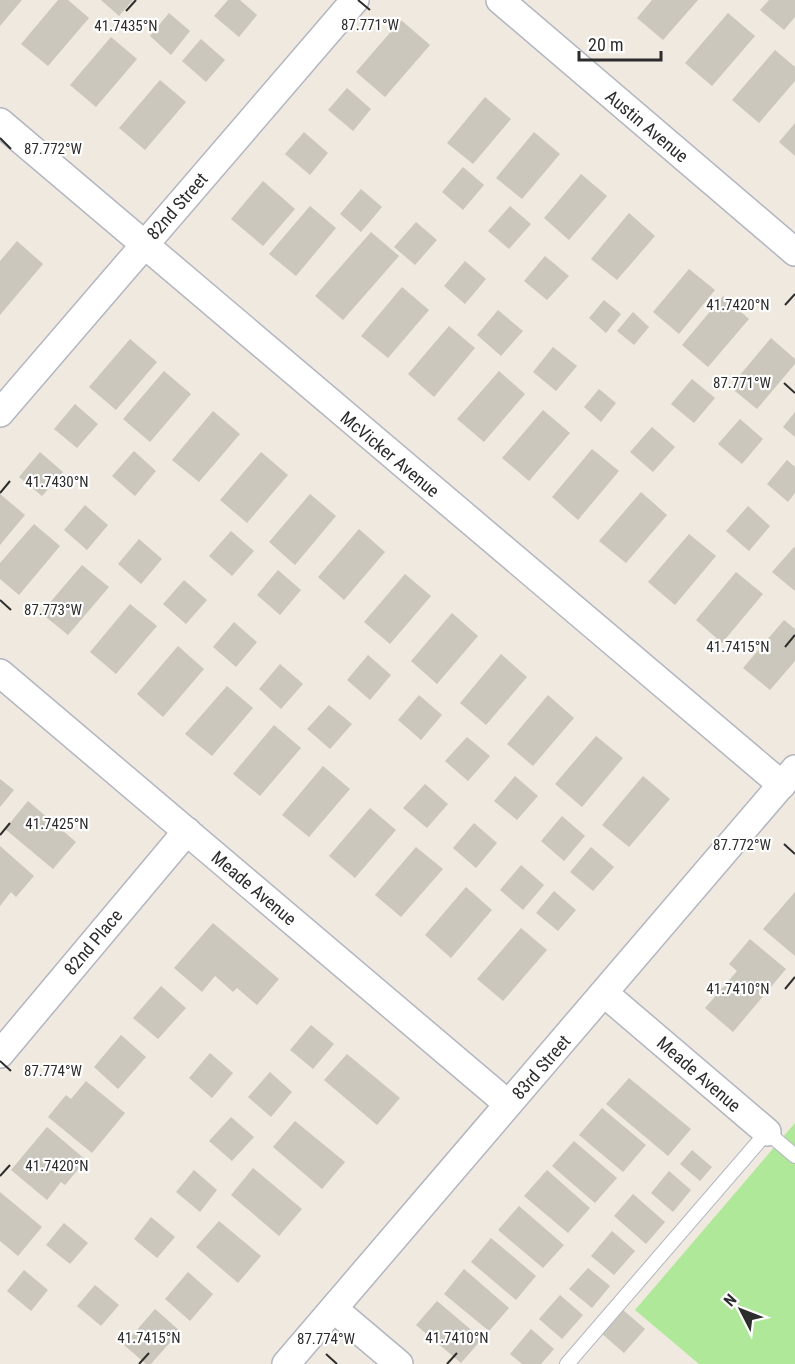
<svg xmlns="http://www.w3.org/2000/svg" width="795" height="1364" font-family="'Roboto Condensed',sans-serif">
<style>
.green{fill:#b0e899}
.building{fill:#cbc7bd}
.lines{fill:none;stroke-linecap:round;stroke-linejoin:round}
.lane-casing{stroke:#b3b5c1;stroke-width:16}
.street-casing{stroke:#b3b5c1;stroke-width:30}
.lane{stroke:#fff;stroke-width:14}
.street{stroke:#fff;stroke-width:27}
.ticks{fill:none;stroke:#2d2d2d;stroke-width:2}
.labels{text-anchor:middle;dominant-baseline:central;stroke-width:4.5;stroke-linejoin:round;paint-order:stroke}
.street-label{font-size:18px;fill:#2d2d2d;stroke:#fff}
.ticks-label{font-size:15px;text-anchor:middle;fill:#2d2d2d;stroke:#fff;stroke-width:4.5;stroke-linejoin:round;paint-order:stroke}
</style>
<rect width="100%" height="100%" fill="#efe9df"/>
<polygon class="green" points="795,1123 795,1364 699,1364 635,1310"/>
<g class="building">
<polygon points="0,0 22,0 0,26"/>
<polygon points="58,0 68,0 89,18 48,66 21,44"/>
<polygon points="101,0 133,0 119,16"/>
<polygon points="228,0 240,0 257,15 239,37 214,16"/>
<polygon points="652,0 698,0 663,40 637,18"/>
<polygon points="769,0 795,0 795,17 784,30 760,10"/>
<polygon points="169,13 190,31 171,55 150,36"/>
<polygon points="728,13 755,36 712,86 685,63"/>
<polygon points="401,20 430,45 385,97 356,72"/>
<polygon points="111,37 137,59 96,107 70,85"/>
<polygon points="201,39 225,60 206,82 182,61"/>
<polygon points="775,50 795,67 795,81 759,123 732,100"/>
<polygon points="160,80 186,102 145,150 119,128"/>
<polygon points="347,88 371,109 353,131 328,110"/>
<polygon points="485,97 511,119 473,164 447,143"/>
<polygon points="795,123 795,156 779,142"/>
<polygon points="304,132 328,153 310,175 285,154"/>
<polygon points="534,132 560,154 522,199 496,178"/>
<polygon points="463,167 484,185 463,210 442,192"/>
<polygon points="581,174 607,196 569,240 544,218"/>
<polygon points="263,181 295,209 263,246 231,219"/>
<polygon points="361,189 382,207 361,232 340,214"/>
<polygon points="310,206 336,228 296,276 269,254"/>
<polygon points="510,206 531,224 509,249 488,231"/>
<polygon points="629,213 655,236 617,280 591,259"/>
<polygon points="416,222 437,240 415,265 394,247"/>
<polygon points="371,232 399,256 343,320 315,296"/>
<polygon points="17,241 43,264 0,315 0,261"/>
<polygon points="545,256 569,276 547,300 524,281"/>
<polygon points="465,261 486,279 465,304 444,286"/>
<polygon points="689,269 715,290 679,334 653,312"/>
<polygon points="402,287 429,310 388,358 361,336"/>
<polygon points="723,296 749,319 708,367 682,345"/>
<polygon points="604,300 621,314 606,333 589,318"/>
<polygon points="498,310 523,331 501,356 477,335"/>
<polygon points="633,312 649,327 634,345 617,331"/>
<polygon points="449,326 475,348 434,397 408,374"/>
<polygon points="771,338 795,359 795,364 757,409 730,387"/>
<polygon points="130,339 157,362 116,410 89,387"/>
<polygon points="553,347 577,366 556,391 533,372"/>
<polygon points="164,371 191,394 150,442 123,419"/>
<polygon points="499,371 525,394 484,442 457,419"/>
<polygon points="692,379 715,398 694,423 671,404"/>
<polygon points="599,389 616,403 601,422 584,407"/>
<polygon points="75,404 98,424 77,448 54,429"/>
<polygon points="543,410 570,433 529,481 502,458"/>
<polygon points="213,411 240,434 199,482 172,460"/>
<polygon points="795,412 795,437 783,427"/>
<polygon points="740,419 763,439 742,464 718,444"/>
<polygon points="652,427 675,447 653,472 630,452"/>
<polygon points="592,449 619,471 578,520 552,497"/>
<polygon points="134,451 156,471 135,496 112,476"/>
<polygon points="40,452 63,472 42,496 19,477"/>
<polygon points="261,452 288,475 247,523 220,500"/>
<polygon points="787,460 795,467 795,493 788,502 767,484"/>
<polygon points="641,492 667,515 626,563 599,541"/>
<polygon points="0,494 25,515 0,545"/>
<polygon points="310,494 336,516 295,565 269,542"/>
<polygon points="85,505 108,525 87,550 64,530"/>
<polygon points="748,506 770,526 749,551 726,531"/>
<polygon points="34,524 60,546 19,595 0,579 0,563"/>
<polygon points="359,529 385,552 344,600 318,577"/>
<polygon points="231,531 254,551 232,576 209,556"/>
<polygon points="689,534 716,556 675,605 648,582"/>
<polygon points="139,539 162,559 141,584 118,564"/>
<polygon points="794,547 795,548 795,591 772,572"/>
<polygon points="82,565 109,587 68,635 41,613"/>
<polygon points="278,570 301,590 280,615 257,595"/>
<polygon points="736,572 763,594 722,643 696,620"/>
<polygon points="405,574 431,596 390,644 364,622"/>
<polygon points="184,580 207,600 186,624 163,604"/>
<polygon points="130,604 157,626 116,674 90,652"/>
<polygon points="452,613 478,636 437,684 411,661"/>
<polygon points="784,620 795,629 795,661 770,690 743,668"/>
<polygon points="234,622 257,642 236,667 213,647"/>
<polygon points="178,646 204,669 163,717 137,694"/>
<polygon points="501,654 527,677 486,725 460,703"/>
<polygon points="368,655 391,675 370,700 347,680"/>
<polygon points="280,664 303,684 281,709 259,689"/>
<polygon points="227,686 253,708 212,756 185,734"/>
<polygon points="419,695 442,715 421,740 398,720"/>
<polygon points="548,695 574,718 533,766 507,744"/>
<polygon points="329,705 352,724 330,749 307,729"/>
<polygon points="274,725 301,748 260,796 233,774"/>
<polygon points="596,736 623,758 582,807 555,784"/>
<polygon points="467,737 490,756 468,781 445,761"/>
<polygon points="323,766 350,789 309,837 282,815"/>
<polygon points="515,776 538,796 517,820 494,801"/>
<polygon points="643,776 670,799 629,847 602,825"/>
<polygon points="0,779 14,790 0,807"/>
<polygon points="425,784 448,804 427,828 403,808"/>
<polygon points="28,801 76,842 53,869 5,829"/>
<polygon points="370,808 396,830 355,878 329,856"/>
<polygon points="562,816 585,836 564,861 541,841"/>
<polygon points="474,823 497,843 476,868 453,848"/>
<polygon points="0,846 34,876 16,897 11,892 0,906"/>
<polygon points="416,847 443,869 401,917 375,895"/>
<polygon points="591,847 614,867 593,891 570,872"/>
<polygon points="521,865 544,885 523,910 500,890"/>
<polygon points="466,887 492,910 451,958 425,935"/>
<polygon points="554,891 576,910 558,931 536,913"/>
<polygon points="795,892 795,956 763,929"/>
<polygon points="213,923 279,979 257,1005 237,988 233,992 215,976 202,992 174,968"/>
<polygon points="521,928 547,950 503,1001 477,979"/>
<polygon points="750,939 786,969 733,1032 705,1008 737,971 729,964"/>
<polygon points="161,986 186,1008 158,1039 133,1018"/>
<polygon points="311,1025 334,1044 313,1069 290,1050"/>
<polygon points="121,1035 146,1057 118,1089 94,1067"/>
<polygon points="210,1053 233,1073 212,1098 189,1078"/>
<polygon points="347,1054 400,1098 377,1125 324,1080"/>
<polygon points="270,1072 292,1092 271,1117 248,1097"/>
<polygon points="629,1078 691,1129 668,1156 606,1104"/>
<polygon points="86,1081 125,1113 92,1153 48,1117 66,1095 71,1099"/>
<polygon points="602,1108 646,1145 623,1172 579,1135"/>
<polygon points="231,1117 254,1137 232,1161 209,1141"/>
<polygon points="295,1121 345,1162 322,1189 273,1147"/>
<polygon points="47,1127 86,1160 65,1185 61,1182 47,1200 11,1170"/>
<polygon points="574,1141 617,1178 595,1203 552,1166"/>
<polygon points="692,1150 712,1167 700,1181 680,1164"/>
<polygon points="253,1168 302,1209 279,1236 231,1195"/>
<polygon points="194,1170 217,1190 200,1212 176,1192"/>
<polygon points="547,1170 590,1208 568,1233 524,1196"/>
<polygon points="669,1171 691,1190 673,1212 651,1193"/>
<polygon points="0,1192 42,1227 18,1256 0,1241"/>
<polygon points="633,1194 665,1222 646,1244 614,1216"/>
<polygon points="519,1206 564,1245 543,1268 498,1230"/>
<polygon points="151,1217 175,1237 157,1258 134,1239"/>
<polygon points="219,1221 261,1256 238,1283 196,1247"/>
<polygon points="64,1223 88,1243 70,1264 46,1245"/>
<polygon points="612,1231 635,1251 614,1275 591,1256"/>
<polygon points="491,1238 536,1276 516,1300 471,1262"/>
<polygon points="588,1268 610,1286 592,1308 569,1289"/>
<polygon points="464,1269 509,1308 489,1331 444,1294"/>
<polygon points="24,1270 48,1290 31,1311 7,1291"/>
<polygon points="188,1272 213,1294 190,1321 165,1299"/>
<polygon points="95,1285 119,1305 101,1326 77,1306"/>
<polygon points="560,1295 583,1315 562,1339 539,1319"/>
<polygon points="437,1301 482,1339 461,1363 416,1325"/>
<polygon points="155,1309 180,1331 151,1364 146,1364 124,1345"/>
<polygon points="622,1309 645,1329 624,1353 601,1333"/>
<polygon points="531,1329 554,1349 541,1364 522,1364 510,1354"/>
</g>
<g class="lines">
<defs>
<polyline id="lane" points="567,1364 767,1132 795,1156"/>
<g id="street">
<polyline points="500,0 795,252"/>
<polyline points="0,122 782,785"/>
<polyline points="0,413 355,0"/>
<polyline points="0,673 508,1104"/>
<polyline points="604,993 767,1132"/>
<polyline points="0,1054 187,831"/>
<polyline points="334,1309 399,1364"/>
<polyline points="286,1364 795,769"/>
</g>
</defs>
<use href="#lane" class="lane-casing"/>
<use href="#street" class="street-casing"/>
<use href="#lane" class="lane"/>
<use href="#street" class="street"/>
</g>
<path class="ticks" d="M358,0L370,10M126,11L136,0M0,138L11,149M785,305L795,294M784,383L795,393M0,493L10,481M0,600L11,610M785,647L795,635M0,835L10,823M784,844L795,854M785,989L795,977M0,1061L11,1071M0,1176L10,1165M326,1354L337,1364M139,1364L149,1353M447,1364L457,1353"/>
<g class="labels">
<g class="street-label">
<text transform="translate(647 126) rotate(40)">Austin Avenue</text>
<text transform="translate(177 206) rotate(-49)">82nd Street</text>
<text transform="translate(390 454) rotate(40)">McVicker Avenue</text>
<text transform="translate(254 888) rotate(40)">Meade Avenue</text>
<text transform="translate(93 942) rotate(-50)">82nd Place</text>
<text transform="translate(541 1067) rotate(-49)">83rd Street</text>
<text transform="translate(699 1074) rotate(41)">Meade Avenue</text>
</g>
</g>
<g class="ticks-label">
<text x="370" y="30">87.771°W</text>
<text x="126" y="31">41.7435°N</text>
<text x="53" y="154">87.772°W</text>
<text x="738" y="310">41.7420°N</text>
<text x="742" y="388">87.771°W</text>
<text x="57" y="487">41.7430°N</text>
<text x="53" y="615">87.773°W</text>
<text x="738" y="652">41.7415°N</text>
<text x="57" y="829">41.7425°N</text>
<text x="742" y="850">87.772°W</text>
<text x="738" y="994">41.7410°N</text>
<text x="53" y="1076">87.774°W</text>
<text x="57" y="1171">41.7420°N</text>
<text x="149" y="1343">41.7415°N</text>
<text x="457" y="1343">41.7410°N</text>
<text x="326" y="1344">87.774°W</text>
</g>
<g transform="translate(741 1310) rotate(312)" stroke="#ffffff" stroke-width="4.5" paint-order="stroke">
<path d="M0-4.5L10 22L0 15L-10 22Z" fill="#2d2d2d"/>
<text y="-9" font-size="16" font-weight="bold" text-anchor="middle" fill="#2d2d2d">N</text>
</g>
<path d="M579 51v9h82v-9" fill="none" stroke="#2d2d2d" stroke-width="3"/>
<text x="588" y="51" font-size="18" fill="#2d2d2d" stroke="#ffffff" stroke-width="4.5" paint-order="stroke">20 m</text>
</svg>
